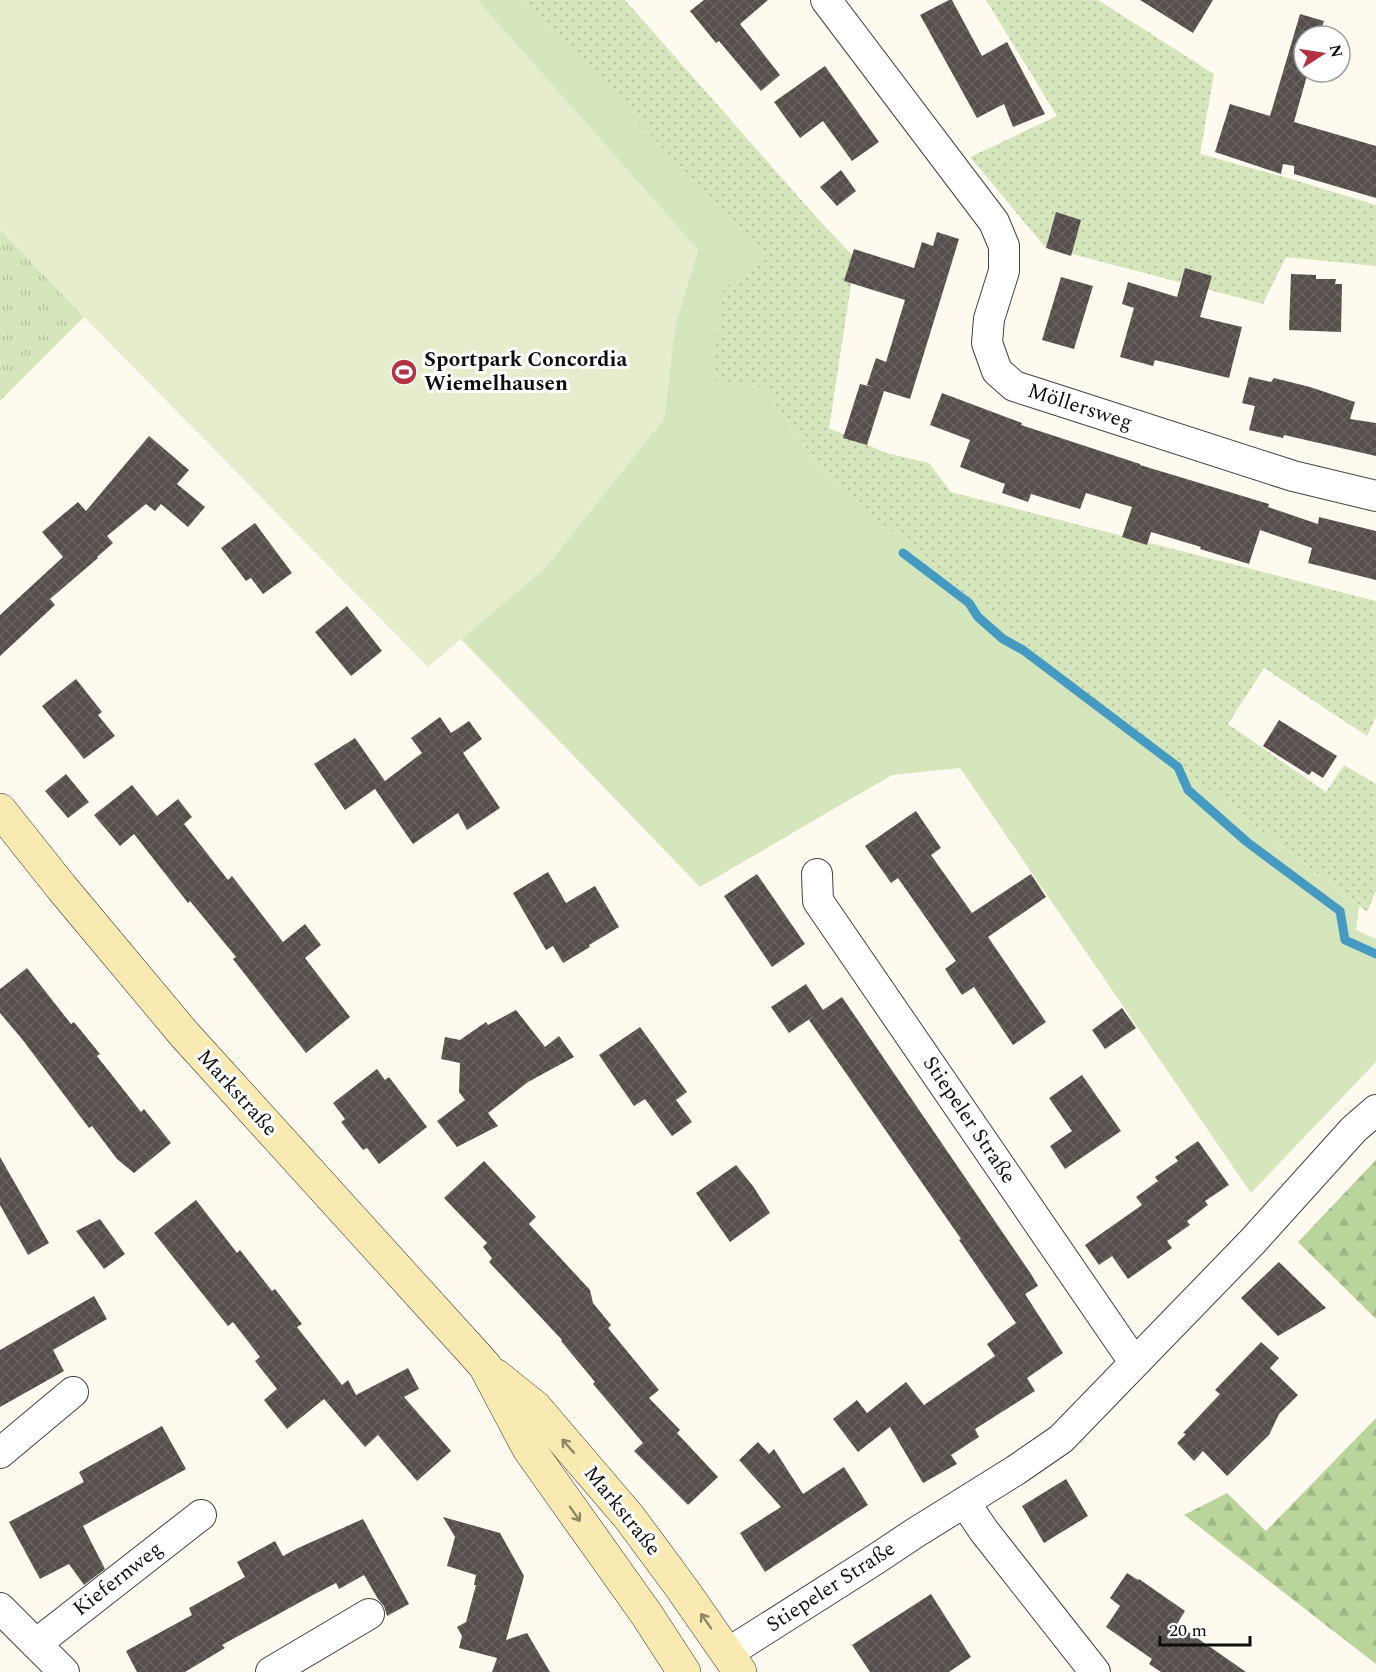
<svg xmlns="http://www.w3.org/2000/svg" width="1376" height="1672" font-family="Spectral,serif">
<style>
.grass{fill:url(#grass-tufts)}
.forest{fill:url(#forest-firs)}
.park{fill:#d5e6bc}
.garden{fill:url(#garden-dots)}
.pitch{fill:#e5edcd}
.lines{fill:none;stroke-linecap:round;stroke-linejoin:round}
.stream{stroke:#459ac2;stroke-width:9}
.building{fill:url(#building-cross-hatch)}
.street-casing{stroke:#414141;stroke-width:32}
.secondary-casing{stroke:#303030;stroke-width:34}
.street{stroke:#fff;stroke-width:30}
.secondary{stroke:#f8eab0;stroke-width:33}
.oneway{stroke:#8f8767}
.labels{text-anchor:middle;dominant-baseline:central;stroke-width:6;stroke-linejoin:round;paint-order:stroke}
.poi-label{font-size:21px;font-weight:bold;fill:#0e0e0e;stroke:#fff;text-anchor:start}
.street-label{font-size:21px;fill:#0e0e0e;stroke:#fff}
</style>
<defs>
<pattern id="grass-tufts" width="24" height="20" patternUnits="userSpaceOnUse" patternTransform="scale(1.5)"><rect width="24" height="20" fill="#d5e6bc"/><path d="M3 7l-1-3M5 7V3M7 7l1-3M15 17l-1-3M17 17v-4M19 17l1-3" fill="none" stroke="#b6c4a0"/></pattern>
<pattern id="forest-firs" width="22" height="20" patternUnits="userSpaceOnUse" patternTransform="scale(1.5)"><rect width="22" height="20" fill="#bad59c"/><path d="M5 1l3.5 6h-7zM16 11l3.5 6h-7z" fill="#9fb685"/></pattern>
<pattern id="garden-dots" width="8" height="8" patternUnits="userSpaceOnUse" patternTransform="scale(1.5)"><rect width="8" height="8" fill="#d5e6bc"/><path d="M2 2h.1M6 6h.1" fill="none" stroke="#b6c4a0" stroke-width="1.8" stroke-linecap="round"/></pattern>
<pattern id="building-cross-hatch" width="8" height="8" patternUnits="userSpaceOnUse" patternTransform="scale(1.5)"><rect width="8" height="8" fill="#554e4b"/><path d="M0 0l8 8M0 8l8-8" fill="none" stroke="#696361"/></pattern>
</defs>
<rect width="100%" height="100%" fill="#fefaef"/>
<polygon class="grass" points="0,229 84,317 0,401"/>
<g class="forest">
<polygon points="1376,1160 1376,1319 1298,1242"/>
<polygon points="1376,1418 1376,1664 1184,1515 1227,1493 1266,1531"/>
</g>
<polygon class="park" points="477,0 522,0 769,258 712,379 764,388 828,478 1203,785 1359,906 1356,930 1376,939 1376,1062 1251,1193 960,768 892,775 700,887 461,639 545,568 664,419 675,325 698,250"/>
<g class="garden">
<polygon points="522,0 625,0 817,218 855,258 829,428 886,453 929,463 951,492 1376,601 1376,717 1367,736 1264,668 1228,724 1326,792 1344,765 1376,784 1376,891 1367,912 1203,785 1035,652 828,478 764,388 712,380 723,289 768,258"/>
<polygon points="986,0 1098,0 1214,74 1200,154 1298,181 1376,205 1376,266 1286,257 1263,304 1045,247 970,157 1057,116"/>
</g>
<polygon class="pitch" points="0,0 477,0 698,250 675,325 664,419 545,568 428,667 84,317 0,229"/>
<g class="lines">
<polyline class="stream" points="903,553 969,603 978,617 1003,639 1023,650 1178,767 1188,790 1247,842 1340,911 1345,940 1376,954"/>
</g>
<g class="building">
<polygon points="704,0 768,0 740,24 780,75 761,91 719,41 716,43 690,11"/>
<polygon points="949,0 952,0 982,56 1007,42 1045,114 1013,127 1004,104 977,118 920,15"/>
<polygon points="1140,0 1213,0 1193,33"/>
<polygon points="1300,14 1324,21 1319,36 1304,36 1304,72 1308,72 1294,122 1376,146 1376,198 1294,174 1294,166 1283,164 1281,174 1215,152 1230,104 1270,116"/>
<polygon points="825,66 879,142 852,161 823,121 800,138 774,102"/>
<polygon points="841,170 856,191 837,206 820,187"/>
<polygon points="1056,212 1081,220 1071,256 1046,248"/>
<polygon points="937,232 959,239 910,399 884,391 867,445 843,438 860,384 873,387 867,385 876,358 886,362 905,300 844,281 854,249 914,268 922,242 933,246"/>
<polygon points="1185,268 1212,276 1200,317 1242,327 1229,378 1155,360 1153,366 1120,357 1134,308 1122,304 1128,282 1177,297"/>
<polygon points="1291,274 1316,275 1316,279 1336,279 1335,284 1342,284 1341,332 1289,330"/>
<polygon points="1061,277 1093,286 1074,349 1042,340"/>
<polygon points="1249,377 1271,382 1274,378 1310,387 1355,402 1350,419 1376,423 1376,456 1284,435 1283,438 1249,430 1255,406 1242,403"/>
<polygon points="942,393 1022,423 1021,425 1140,464 1140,465 1269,504 1268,507 1318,524 1319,517 1376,531 1376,580 1308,563 1312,548 1260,530 1249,564 1200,549 1201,547 1151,532 1147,545 1122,537 1132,507 1086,493 1080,509 1031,494 1028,502 1002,493 1005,484 960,467 970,440 930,425"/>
<polygon points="149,436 189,470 177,484 205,507 188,527 161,504 155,511 146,504 107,536 113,543 97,557 98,558 50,599 55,605 0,656 0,615 63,557 42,532 78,502 86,511"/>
<polygon points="255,523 292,573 263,594 251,578 246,581 221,548"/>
<polygon points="347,606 382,651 351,676 315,632"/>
<polygon points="76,679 102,712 98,715 115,736 84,759 42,706"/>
<polygon points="440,717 451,733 469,721 482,739 463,753 500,808 467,830 458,813 413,844 375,789 345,810 314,764 355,738 385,781 422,753 411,738"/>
<polygon points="1279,720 1337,756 1323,778 1312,771 1309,775 1263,746"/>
<polygon points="66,774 89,802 68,818 45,791"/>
<polygon points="132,785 157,816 178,799 192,817 184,824 228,880 232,876 283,942 305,924 321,945 305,958 350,1017 306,1053 233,959 236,957 190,901 188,903 134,834 120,846 94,815"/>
<polygon points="916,811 941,848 931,855 972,913 1031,874 1046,897 988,937 1046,1022 1013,1045 974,987 962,995 945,969 956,961 898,878 891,883 865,846"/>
<polygon points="548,872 566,903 595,886 619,927 589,945 590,947 563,963 553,946 546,950 513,893"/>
<polygon points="757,874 805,944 772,967 724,896"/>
<polygon points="27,968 71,1024 74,1022 100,1054 97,1056 141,1112 144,1109 171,1143 134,1173 117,1159 92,1126 89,1128 22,1039 0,1013 0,989"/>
<polygon points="806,984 823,1010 842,997 1031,1274 1038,1286 1025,1294 1063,1353 1027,1378 1035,1391 975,1429 979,1437 951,1455 957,1464 923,1483 890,1427 858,1452 833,1419 857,1400 867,1413 906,1382 924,1405 995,1356 987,1344 1016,1323 959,1240 961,1239 809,1020 814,1016 789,1033 771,1007"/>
<polygon points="1122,1008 1136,1028 1105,1049 1092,1030"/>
<polygon points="516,1010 545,1047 559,1036 574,1057 528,1082 488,1113 498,1126 457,1147 437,1121 465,1100 459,1092 460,1063 441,1059 445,1037 460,1040 486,1022 488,1025"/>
<polygon points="640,1027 687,1092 676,1100 692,1122 672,1136 645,1099 634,1106 599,1055"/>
<polygon points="377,1069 385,1080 389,1077 427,1127 379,1164 367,1148 363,1150 341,1122 345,1119 333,1103"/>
<polygon points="1082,1075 1121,1131 1065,1169 1050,1146 1072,1131 1049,1098"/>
<polygon points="1198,1141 1229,1185 1205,1201 1208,1205 1187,1221 1190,1225 1167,1241 1172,1248 1128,1279 1112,1256 1099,1265 1085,1245 1142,1205 1136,1197 1158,1181 1155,1177 1178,1161 1175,1157"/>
<polygon points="0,1157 49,1243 28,1255 0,1205"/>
<polygon points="484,1161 536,1217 529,1224 590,1290 593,1303 611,1325 608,1328 659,1390 649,1398 680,1430 677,1433 718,1477 688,1505 634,1451 643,1443 593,1384 595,1382 561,1341 562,1340 489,1262 492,1258 483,1247 487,1243 444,1198"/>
<polygon points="736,1165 753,1186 770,1213 730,1242 696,1193"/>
<polygon points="196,1200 237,1253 240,1250 272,1291 275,1289 302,1324 297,1327 342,1385 348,1380 356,1395 408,1368 419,1389 404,1397 451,1451 417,1481 378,1435 365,1447 324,1399 287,1429 264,1400 277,1389 255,1361 260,1357 233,1322 228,1326 154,1233"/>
<polygon points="100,1219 125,1254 104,1269 76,1231"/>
<polygon points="1279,1262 1326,1308 1278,1336 1241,1298"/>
<polygon points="94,1296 107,1319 53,1350 64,1371 0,1407 0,1350"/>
<polygon points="1261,1342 1279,1358 1270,1368 1298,1395 1279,1414 1269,1435 1227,1476 1203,1451 1194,1461 1177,1443 1186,1434 1183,1433 1220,1394 1215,1390"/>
<polygon points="162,1426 186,1469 83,1526 105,1569 84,1585 69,1564 40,1579 9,1522 84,1482 79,1472"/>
<polygon points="758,1442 769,1454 774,1449 803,1494 844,1467 868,1505 765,1572 740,1533 781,1507 739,1460"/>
<polygon points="1066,1479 1088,1516 1044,1543 1022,1506"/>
<polygon points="443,1517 500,1533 524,1576 506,1640 527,1633 550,1672 492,1672 497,1658 459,1648 462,1636 457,1627 466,1622 476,1585 474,1585 476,1575 447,1566 455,1537"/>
<polygon points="363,1519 409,1604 387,1616 384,1606 378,1599 364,1575 339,1589 336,1583 313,1595 222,1645 225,1648 185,1672 137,1672 126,1651 192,1615 189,1608 245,1577 237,1562 275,1541 283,1556 298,1548"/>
<polygon points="1127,1573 1138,1580 1139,1579 1185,1611 1177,1624 1246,1672 1161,1672 1149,1664 1152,1659 1106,1627 1120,1606 1110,1598"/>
<polygon points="931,1594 971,1657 949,1672 870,1672 852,1645"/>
</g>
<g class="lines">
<defs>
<g id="street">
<polyline points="826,0 994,222 1004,246 1004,271 989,319 987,343 997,371 1014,386 1042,395 1293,476 1376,496"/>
<polyline points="817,874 818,901 1134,1362"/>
<polyline points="0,1453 73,1392"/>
<polyline points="965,1503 984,1531 1095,1672"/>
<polyline points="0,1608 64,1672"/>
<polyline points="36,1644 201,1515"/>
<polyline points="728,1653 876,1559 915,1533 1016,1470 1061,1439 1253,1241 1354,1129 1376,1110"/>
<polyline points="271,1672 369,1614"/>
</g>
<g id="secondary">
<polyline points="0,810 62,888 184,1034 478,1358 485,1366 529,1449 647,1615 684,1672"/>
<polyline points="495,1375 535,1407 629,1517 683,1590 740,1672"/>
</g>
</defs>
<use href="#street" class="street-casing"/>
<use href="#secondary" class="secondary-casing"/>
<use href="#street" class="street"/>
<use href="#secondary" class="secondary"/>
</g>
<defs><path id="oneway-shaft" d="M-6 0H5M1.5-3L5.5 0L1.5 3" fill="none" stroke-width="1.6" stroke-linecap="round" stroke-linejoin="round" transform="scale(1.5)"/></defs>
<g class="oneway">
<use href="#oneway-shaft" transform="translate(568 1446) rotate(-131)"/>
<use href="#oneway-shaft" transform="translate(575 1514) rotate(55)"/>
<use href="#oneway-shaft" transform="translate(706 1621) rotate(-125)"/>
</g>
<defs>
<symbol id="stadium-disc" viewBox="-11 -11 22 22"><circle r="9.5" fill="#b23142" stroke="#fff"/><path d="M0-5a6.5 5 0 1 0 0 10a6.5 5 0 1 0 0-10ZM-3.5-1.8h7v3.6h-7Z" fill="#fff"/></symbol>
</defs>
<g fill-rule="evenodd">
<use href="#stadium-disc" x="389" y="357" width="30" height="30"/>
</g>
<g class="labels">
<g class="poi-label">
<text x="424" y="360">Sportpark Concordia<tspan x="424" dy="24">Wiemelhausen</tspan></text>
</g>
<g class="street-label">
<text transform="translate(1080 407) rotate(18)">Möllersweg</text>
<text transform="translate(237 1093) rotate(48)">Markstraße</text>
<text transform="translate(969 1120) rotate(56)">Stiepeler Straße</text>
<text transform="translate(622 1511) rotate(51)">Markstraße</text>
<text transform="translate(118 1579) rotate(-38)">Kiefernweg</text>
<text transform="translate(831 1587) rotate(-33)">Stiepeler Straße</text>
</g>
</g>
<g transform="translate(1322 54) rotate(78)"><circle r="28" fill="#ffffff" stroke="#9f9f9f" stroke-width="1.5"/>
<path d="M0-4.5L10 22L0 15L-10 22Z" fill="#b23142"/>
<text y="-9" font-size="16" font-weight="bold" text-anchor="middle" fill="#0e0e0e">N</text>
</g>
<path d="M1160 1636v9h90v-9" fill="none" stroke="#0e0e0e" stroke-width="3"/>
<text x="1169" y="1636" font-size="18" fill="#0e0e0e" stroke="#ffffff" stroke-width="4.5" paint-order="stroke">20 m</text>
</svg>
